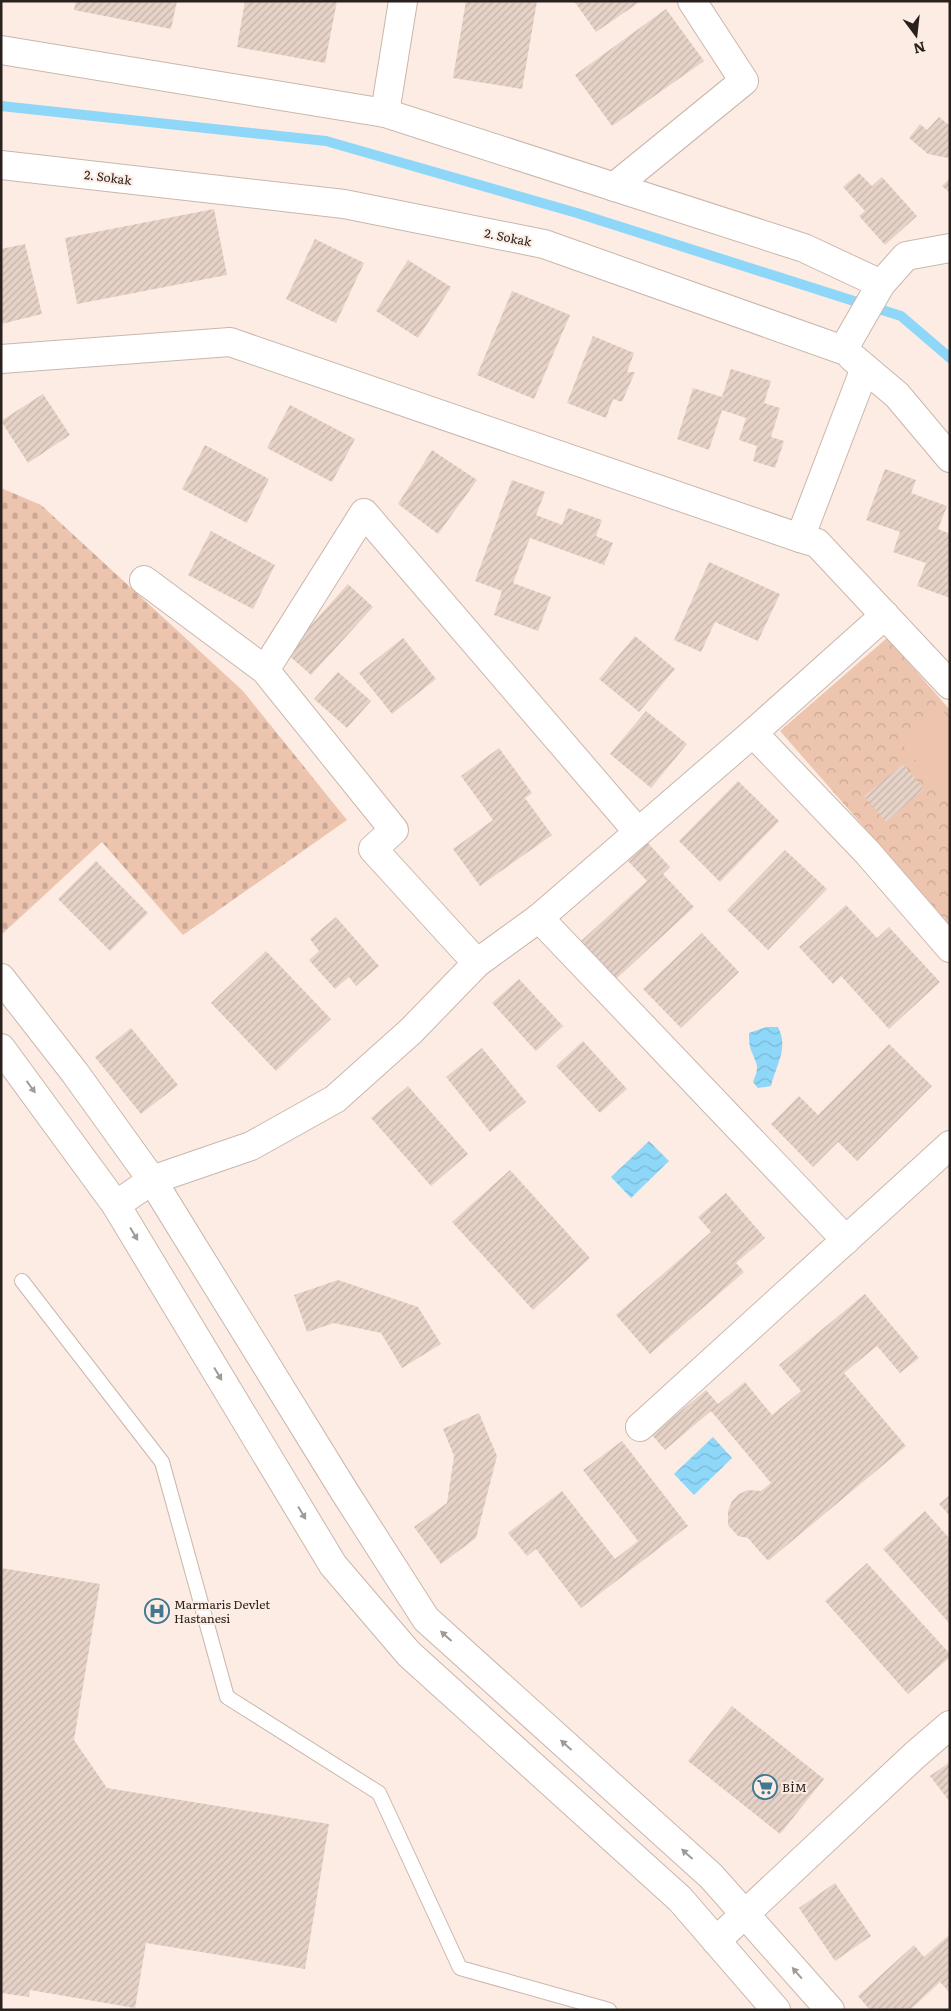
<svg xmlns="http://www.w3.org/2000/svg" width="951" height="2011" font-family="Literata,serif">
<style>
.cemetery{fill:url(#cemetery-stones)}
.park{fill:url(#park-crowns)}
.pitch{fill:#edc4ae}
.water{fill:url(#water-waves)}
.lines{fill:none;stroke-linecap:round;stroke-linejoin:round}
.stream{stroke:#8ed7f8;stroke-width:10}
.building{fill:url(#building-hatch)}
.service-casing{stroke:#cab7ac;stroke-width:16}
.minor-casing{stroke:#cab7ac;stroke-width:30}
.tertiary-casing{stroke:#cab7ac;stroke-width:30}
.service{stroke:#fff;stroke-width:14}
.minor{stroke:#fff;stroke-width:28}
.tertiary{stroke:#fff;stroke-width:28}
.oneway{fill:#9f9b99}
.labels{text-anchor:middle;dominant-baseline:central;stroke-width:4;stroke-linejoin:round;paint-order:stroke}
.street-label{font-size:12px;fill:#29211d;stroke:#fcece3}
.poi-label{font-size:12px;fill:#29211d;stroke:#fcece3;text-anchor:start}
</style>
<defs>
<pattern id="cemetery-stones" width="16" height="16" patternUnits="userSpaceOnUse" patternTransform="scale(1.25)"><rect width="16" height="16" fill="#edc4ae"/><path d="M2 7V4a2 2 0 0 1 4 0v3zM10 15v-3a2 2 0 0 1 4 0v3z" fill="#cba895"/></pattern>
<pattern id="park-crowns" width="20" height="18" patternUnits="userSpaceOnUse" patternTransform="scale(1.25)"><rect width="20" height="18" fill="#edc4ae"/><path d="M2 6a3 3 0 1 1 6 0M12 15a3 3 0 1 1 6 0" fill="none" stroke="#cba895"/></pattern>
<pattern id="water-waves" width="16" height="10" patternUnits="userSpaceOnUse" patternTransform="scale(1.25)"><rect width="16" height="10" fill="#8ed7f8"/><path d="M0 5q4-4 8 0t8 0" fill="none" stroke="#7ab8d4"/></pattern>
<pattern id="building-hatch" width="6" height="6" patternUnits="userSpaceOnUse" patternTransform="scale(1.25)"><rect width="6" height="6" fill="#e6d2c7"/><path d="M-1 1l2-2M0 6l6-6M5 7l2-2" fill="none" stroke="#c5b4aa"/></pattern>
</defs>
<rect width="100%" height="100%" fill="#fcece3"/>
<polygon class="cemetery" points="1,488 41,505 243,691 347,820 183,935 102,842 1,935"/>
<polygon class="park" points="887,638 950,710 950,925 780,731"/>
<polygon class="pitch" points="942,710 950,719 950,801 902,744"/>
<g class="water">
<path d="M766,1027H778C789,1048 776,1065 771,1086L758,1088L753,1082C760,1065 757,1066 751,1050C749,1045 749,1038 749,1033Z"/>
<polygon points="649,1141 669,1161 631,1198 611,1177"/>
<polygon points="713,1437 732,1458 694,1495 674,1474"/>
</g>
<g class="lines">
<polyline class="stream" points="1,106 326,141 577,213 901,316 950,358"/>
</g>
<g class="building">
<polygon points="76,1 177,1 171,29 74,10"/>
<polygon points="245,1 337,1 325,63 237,47"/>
<polygon points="466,1 537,1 522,89 453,78"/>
<polygon points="574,1 641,1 596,32"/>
<polygon points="666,9 704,61 612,126 575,75"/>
<polygon points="939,117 950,126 950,156 948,158 928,154 909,138 920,124 927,130"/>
<polygon points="859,173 872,186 882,177 917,216 885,245 859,216 865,211 843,187"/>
<polygon points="950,178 950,193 942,186"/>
<polygon points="214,209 227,275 77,304 65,238"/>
<polygon points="315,239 364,263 336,323 286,299"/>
<polygon points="25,244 42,314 1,324 1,249"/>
<polygon points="408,260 451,287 418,338 376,311"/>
<polygon points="512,291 570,315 534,399 477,375"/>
<polygon points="593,336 634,353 627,372 635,372 622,402 613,399 606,418 567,403"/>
<polygon points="731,369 771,381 764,403 780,408 771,437 784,441 775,468 753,461 757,446 739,440 746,418 722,410 709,450 677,439 693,388 722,397"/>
<polygon points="43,394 70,435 28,463 1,421"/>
<polygon points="290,405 355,439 332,482 267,448"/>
<polygon points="205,445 269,479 247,523 182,489"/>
<polygon points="432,450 477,480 438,534 398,504"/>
<polygon points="885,469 916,480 911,493 947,506 938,529 950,534 950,598 917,586 926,563 893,552 900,532 866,520"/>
<polygon points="512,480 545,492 536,515 562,525 568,508 602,520 596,536 613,543 604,565 530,538 513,583 551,597 538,631 494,615 502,591 475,581"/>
<polygon points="211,531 275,565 253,609 188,575"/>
<polygon points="709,562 780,594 758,641 715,622 701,652 674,640"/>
<polygon points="348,584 373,607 311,675 286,653"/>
<polygon points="635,636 675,669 639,712 599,679"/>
<polygon points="403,638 436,679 392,714 359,673"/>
<polygon points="338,672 371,701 347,728 314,699"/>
<polygon points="646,711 687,744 651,788 610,754"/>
<polygon points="499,748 532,793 525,798 552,835 480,886 453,849 493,820 461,776"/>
<polygon points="903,764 924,789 886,822 864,796"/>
<polygon points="738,781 779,821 720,882 679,841"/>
<polygon points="648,843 670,867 663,874 694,907 616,979 581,941 647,881 628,861"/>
<polygon points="785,850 827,889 768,950 727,910"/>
<polygon points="96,861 148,913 110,951 58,899"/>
<polygon points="846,905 877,938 889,927 940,982 889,1029 841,976 833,984 799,947"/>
<polygon points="336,917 379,966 356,986 349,977 335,989 309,960 319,951 310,939"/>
<polygon points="702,933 739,972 681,1028 643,989"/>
<polygon points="266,951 331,1019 276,1071 211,1003"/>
<polygon points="519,979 563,1026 536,1051 492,1003"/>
<polygon points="131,1028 178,1085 141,1114 95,1057"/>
<polygon points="583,1041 627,1089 600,1113 556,1066"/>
<polygon points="889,1044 932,1086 857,1161 838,1142 813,1167 771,1124 799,1096 818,1115"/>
<polygon points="482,1048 526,1102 490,1132 446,1077"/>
<polygon points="408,1086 468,1154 431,1186 371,1118"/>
<polygon points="510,1170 590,1258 533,1310 452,1222"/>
<polygon points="726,1193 765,1238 736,1263 744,1272 650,1354 616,1315 711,1232 698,1217"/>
<polygon points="338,1280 418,1307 441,1344 402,1368 381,1333 334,1323 307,1332 294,1295"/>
<polygon points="865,1294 919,1358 900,1373 877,1346 844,1373 906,1446 768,1561 748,1538 738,1536 728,1525 728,1511 732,1501 739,1494 748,1490 761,1491 771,1483 711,1411 665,1450 652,1435 706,1390 718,1404 745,1382 772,1415 801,1391 779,1365"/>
<polygon points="479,1413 497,1456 476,1538 441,1564 414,1527 447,1503 454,1456 443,1429"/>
<polygon points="622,1441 688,1526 581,1608 536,1549 527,1556 508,1533 562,1491 615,1559 638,1541 583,1470"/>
<polygon points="950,1495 950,1516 939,1504"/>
<polygon points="925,1511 950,1539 950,1624 883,1549"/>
<polygon points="867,1563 950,1654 950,1657 908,1694 825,1601"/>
<polygon points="1,1568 100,1584 74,1740 107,1788 329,1824 305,1969 146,1943 135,2008 30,1990 29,1997 1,1993"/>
<polygon points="732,1706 824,1779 780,1834 688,1761"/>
<polygon points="950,1762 950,1802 930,1776"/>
<polygon points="835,1883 871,1936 835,1961 799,1908"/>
<polygon points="950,1934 950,1993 940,1982 910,2010 870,2010 858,1996 914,1945 924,1957"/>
</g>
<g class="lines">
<defs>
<polyline id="service" points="22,1281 162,1462 227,1697 379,1793 460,1968 609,2010"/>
<g id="minor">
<polyline points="1,50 385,113 804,248 881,284"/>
<polyline points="385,113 403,1"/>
<polyline points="1,165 344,204 544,244 843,350 881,284 906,256 950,248"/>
<polyline points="614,187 744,81 692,1"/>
<polyline points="852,357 897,395 950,458"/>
<polyline points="1,359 230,342 800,538 817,543 950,685"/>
<polyline points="800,538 865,368"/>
<polyline points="144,580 265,670 394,830 373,849 477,963"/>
<polyline points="265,670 364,513 638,832"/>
<polyline points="753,733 867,852 950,948"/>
<polyline points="539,918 846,1240"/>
<polyline points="116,1205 152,1180 251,1146 335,1099 411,1031 477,963 539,918 753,733 885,615"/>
<polyline points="640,1427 950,1145"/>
<polyline points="716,1941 915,1755 950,1725"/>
</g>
<g id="tertiary">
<polyline points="1,978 75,1073 152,1180 344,1491 426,1619 711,1876 830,2010"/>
<polyline points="1,1048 116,1205 333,1565 409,1654 680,1899 776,2010"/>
</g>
</defs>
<use href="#service" class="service-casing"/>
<use href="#minor" class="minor-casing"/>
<use href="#tertiary" class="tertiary-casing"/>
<use href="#service" class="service"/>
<use href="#minor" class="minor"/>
<use href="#tertiary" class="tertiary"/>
</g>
<defs><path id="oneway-solid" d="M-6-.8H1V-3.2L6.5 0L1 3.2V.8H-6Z" transform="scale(1.25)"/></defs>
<g class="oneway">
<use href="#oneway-solid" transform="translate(31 1087) rotate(54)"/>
<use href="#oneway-solid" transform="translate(134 1234) rotate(59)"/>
<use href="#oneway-solid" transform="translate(218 1374) rotate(59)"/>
<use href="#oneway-solid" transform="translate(302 1513) rotate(59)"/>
<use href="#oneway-solid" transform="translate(446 1636) rotate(-138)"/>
<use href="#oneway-solid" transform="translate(566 1745) rotate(-138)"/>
<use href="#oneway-solid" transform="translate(687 1854) rotate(-138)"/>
<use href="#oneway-solid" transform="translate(797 1973) rotate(-131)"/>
</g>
<defs>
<symbol id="hospital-ring" viewBox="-11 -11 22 22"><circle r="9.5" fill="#fcece3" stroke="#3e7891" stroke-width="1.5"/><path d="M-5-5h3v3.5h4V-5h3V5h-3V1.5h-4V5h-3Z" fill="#3e7891"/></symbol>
<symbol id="supermarket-ring" viewBox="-11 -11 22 22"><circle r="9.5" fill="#fcece3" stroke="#3e7891" stroke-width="1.5"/><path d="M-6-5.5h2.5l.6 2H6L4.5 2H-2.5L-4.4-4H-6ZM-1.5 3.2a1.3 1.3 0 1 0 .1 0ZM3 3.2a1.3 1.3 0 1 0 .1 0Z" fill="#3e7891"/></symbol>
</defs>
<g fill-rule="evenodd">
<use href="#hospital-ring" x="143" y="1597" width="28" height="28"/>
<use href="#supermarket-ring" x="751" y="1773" width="28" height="28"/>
</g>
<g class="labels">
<g class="street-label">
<text transform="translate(108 177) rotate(7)">2. Sokak</text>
<text transform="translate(508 237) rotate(11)">2. Sokak</text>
</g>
<g class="poi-label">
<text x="174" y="1604">Marmaris Devlet<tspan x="174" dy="14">Hastanesi</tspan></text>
<text x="782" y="1787">BİM</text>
</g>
</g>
<rect width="951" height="2011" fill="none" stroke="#29211d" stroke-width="5"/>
<g transform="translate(916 35) rotate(165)" stroke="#fcece3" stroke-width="4" paint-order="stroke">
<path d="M0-4L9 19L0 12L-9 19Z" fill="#29211d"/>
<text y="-8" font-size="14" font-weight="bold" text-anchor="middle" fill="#29211d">N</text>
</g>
</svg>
